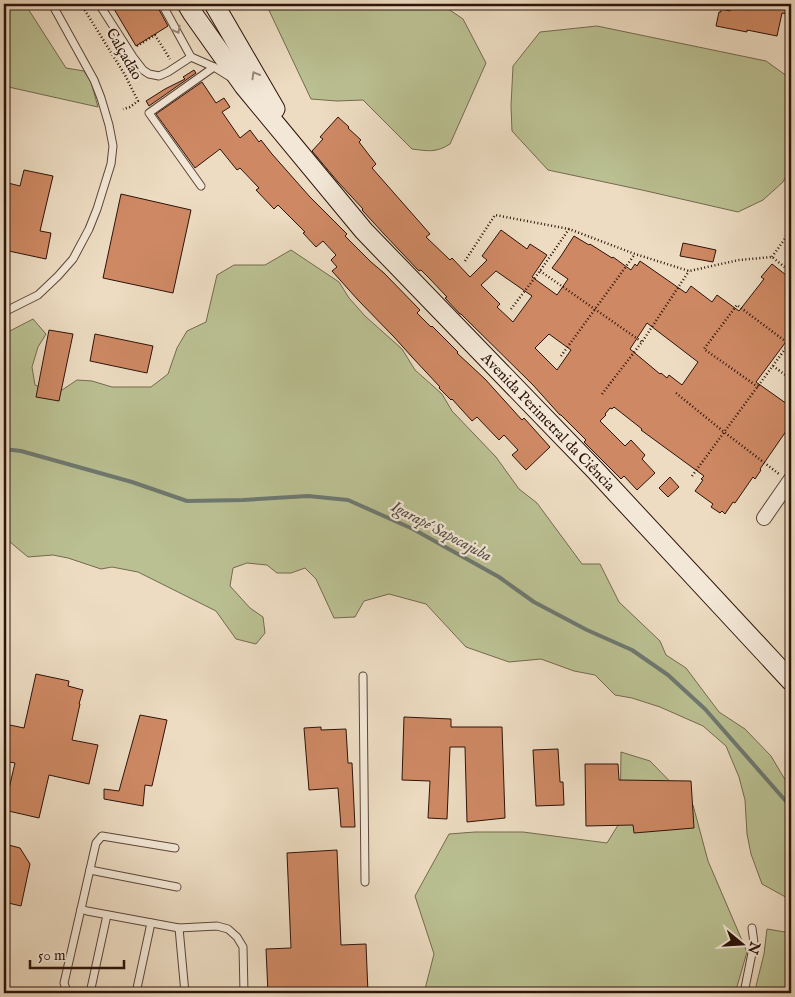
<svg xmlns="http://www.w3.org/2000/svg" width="795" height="997" font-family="'IM FELL English',serif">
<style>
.green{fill:#bac092;stroke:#746a4e}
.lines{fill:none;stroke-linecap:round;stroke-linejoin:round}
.stream{stroke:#6e7870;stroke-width:4}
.building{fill:#ce8964;stroke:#2d130a;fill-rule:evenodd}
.lane-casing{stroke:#5d4538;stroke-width:9}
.street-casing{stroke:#5d4538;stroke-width:16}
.secondary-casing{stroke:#2d130a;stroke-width:21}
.path{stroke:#2d130a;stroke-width:2.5;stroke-dasharray:1 2.5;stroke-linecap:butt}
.lane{stroke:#f3e8d7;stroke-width:7}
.street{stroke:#f3e8d7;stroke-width:14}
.secondary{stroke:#f3e8d7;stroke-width:19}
.oneway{stroke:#9a887b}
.labels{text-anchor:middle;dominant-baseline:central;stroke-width:4.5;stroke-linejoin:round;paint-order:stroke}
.street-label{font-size:15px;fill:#2d130a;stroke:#f3e8d7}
.water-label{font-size:16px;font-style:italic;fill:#534e46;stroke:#f3e8d7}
</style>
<rect width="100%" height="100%" fill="#eddcc2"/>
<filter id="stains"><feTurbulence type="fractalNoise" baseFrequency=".004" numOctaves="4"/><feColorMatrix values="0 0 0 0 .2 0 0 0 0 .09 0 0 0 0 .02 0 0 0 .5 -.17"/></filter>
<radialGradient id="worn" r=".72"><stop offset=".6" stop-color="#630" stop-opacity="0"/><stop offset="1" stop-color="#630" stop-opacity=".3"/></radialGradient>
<g class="green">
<polygon points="4,4 25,4 66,68 84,71 91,82 98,107 4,86"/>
<path d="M266,4H424L444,6L463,19L486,63L450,144C436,153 428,151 412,149L363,100L337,101L311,99Z"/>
<polygon points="597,26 766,61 791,79 791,166 783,182 763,200 738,212 642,190 548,170 512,131 511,106 513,66 540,32"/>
<polygon points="291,250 339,282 349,298 365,316 402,349 415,370 442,394 452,411 496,457 519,489 537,503 582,564 600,564 619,602 660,641 666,655 686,668 719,712 745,729 771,756 784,778 791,786 791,900 762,884 751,854 747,834 745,800 739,777 726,746 703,726 660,707 632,698 615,695 595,675 574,671 541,659 509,662 466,647 426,604 389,594 364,601 355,617 334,618 316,579 305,568 291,573 277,573 267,565 247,563 233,568 230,586 250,608 263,617 265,633 256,644 236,639 216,611 138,572 112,567 101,569 68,558 53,555 28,557 4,537 4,334 33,319 46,334 38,347 32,367 35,385 56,394 77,380 92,381 112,387 151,387 168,374 177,348 187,331 206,322 217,275 234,265 265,265"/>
<polygon points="621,752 650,761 693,805 708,861 747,952 736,990 737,993 424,993 434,954 415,896 449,834 475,832 523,832 607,843 620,822"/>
<polygon points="767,929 791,933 791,993 756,993 756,986 764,954"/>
</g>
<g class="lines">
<polyline class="stream" points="4,449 21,451 132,482 187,501 243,500 308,496 348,500 413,529 499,577 534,602 587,630 632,650 668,675 705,709 791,807"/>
</g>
<g class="building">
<polygon points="111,4 156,4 168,26 136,46"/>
<polygon points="731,4 791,4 788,14 782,13 777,36 747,30 747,32 716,26 719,12 721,12 721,9 730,11"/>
<polygon points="194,70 196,73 149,106 146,101 165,89 185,79 183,77"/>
<polygon points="202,82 216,103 224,98 230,107 222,112 240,138 250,130 259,142 261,140 272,154 310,197 347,234 345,236 371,262 384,273 420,310 417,313 431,327 432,326 458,352 457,353 485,379 522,420 524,418 550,447 526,470 512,455 518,450 504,435 499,440 477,417 472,421 452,399 451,400 439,388 440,387 412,357 394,337 358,300 332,271 337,267 331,260 336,255 323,241 316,247 303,233 305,232 278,205 274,209 256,190 259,188 240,168 237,170 220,149 195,168 156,114"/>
<path d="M338,117L349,127L348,128L361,140L359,142L376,164L372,168L430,234L426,237L450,260L452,258L470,277L487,260L482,256L501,230L527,249L530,244L547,255L532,277L557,295L568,279L552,268L561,256L574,236L589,245L590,244L612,258L613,257L631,270L635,264L637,266L640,261L686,293L691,286L712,302L717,295L739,311L764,279L761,277L772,264L791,279V335L756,382L787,404L785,406L791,410V424L760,469L761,470L755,479L753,477L735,503L733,502L725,514L722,511L720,513L711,507L713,504L695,491L703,480L701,479L704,476L641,430L642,429L614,407L612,409L610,408L605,414L606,415L600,421L625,446L631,440L645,455L642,459L655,473L637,490L624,476L621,479L584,442L586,440L561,415H560L533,385L461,314H460L445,298L447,297L429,278L421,270L419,271L384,234L362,210L363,209L338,182L312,151L323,139L320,137ZM496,271L532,296L513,322L497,307L500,304L481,285ZM647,323L698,362L682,385L669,375L667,378L661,373L660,374L630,349ZM549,334L571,350L557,370L535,348Z"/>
<polygon points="24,170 53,176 40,231 51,233 46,259 4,250 4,182 20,186"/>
<polygon points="121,194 191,210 173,293 103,278"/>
<polygon points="683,243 716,250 713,262 680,256"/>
<polygon points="49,330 73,334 59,401 36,397"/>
<polygon points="95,334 153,346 147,373 90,361"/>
<polygon points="670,477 679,487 668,497 659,488"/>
<polygon points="36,674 69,681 68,686 83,690 79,704 80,704 72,740 98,745 89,784 49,775 39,818 4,810 15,763 4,761 4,731 5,724 24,728"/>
<polygon points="140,715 167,720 152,786 145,785 143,806 104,799 104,789 119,791"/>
<polygon points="404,717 451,719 451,727 502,727 505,818 467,822 465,747 450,747 447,819 428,818 430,781 402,780"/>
<polygon points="321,727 321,730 346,729 348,763 352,763 355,827 341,827 338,788 309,790 304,728"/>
<polygon points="558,749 560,782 563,782 564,805 536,806 533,750"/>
<polygon points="585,764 618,764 619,780 691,781 694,828 634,833 633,825 586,826"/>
<polygon points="5,844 20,848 30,864 21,906 4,902 4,851"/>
<polygon points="337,850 341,945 366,944 368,993 268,993 266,949 291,948 287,853"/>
</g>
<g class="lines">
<defs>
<g id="lane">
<polyline points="99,4 133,57 143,70 149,74 159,76 168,72 191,57"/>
<polyline points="162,4 191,57 214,67 230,77"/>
<polyline points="201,186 149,113 214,67"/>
<polyline points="4,312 38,295 58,276 73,259 89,229 97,209 111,164 113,146 109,125 101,98 94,80 52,4"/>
<polyline points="363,676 365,882"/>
<polyline points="175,848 102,836 96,843 81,909 87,911 179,928 217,926 228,929 237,937 243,947 244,993"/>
<polyline points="90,870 177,887"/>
<polyline points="179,928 185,993"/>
<polyline points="68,993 67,992 64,983 81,909"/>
<polyline points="90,993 107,915"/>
<polyline points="136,993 151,923"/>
<polyline points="744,993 754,943 752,928"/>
</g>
<polyline id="street" points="764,518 791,479"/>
<g id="secondary">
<polyline points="187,4 193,14 244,86 364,231 595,470 791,681"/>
<polyline points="214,4 275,109"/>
</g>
</defs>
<use href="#lane" class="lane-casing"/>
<use href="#street" class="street-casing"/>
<use href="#secondary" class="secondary-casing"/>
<g class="path">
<polyline points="81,4 125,75 138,101 130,107 123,109"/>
<polyline points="137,46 155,35 170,59"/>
<polyline points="772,257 791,230"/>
<polyline points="465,261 495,215 569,229 635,254 689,271 739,260 772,257 791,272"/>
<polyline points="540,271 642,342"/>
<polyline points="511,309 540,271 569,229"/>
<polyline points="561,356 635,254"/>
<polyline points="773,366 791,379"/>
<polyline points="758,387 704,349 737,305 789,344"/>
<polyline points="676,393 724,432 779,474"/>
<polyline points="602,394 642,342 689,271"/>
<polyline points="692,476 791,341"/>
</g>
<use href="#lane" class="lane"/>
<use href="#street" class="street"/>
<use href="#secondary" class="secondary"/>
</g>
<defs><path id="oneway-chevron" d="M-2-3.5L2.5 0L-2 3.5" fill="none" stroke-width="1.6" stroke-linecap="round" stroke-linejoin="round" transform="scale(1.25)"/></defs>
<g class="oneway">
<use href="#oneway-chevron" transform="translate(177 30) rotate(61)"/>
<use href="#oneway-chevron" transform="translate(255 75) rotate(-120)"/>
</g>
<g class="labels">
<g class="street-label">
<text transform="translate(124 54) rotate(60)">Calçadão</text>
<text transform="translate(548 422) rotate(46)">Avenida Perimetral da Ciência</text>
</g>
<g class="water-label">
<text transform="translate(441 532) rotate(28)">Igarapé Sapocajuba</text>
</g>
</g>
<rect width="795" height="997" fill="none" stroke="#eddcc2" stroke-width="20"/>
<rect x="5" y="5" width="785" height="987" fill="none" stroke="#2d130a" stroke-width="2.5"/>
<rect x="10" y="10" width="775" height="977" fill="none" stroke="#2d130a"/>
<g transform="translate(742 944) rotate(108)" stroke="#f3e8d7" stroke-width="4" paint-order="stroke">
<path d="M0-4L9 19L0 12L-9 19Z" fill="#2d130a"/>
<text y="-8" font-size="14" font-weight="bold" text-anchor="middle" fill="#2d130a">N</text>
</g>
<path d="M30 960v8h94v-8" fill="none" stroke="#2d130a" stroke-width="2.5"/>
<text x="38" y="960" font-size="15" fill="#2d130a" stroke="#f3e8d7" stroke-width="4" paint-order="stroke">50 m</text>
<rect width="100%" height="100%" filter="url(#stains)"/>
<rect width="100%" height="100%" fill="url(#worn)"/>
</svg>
